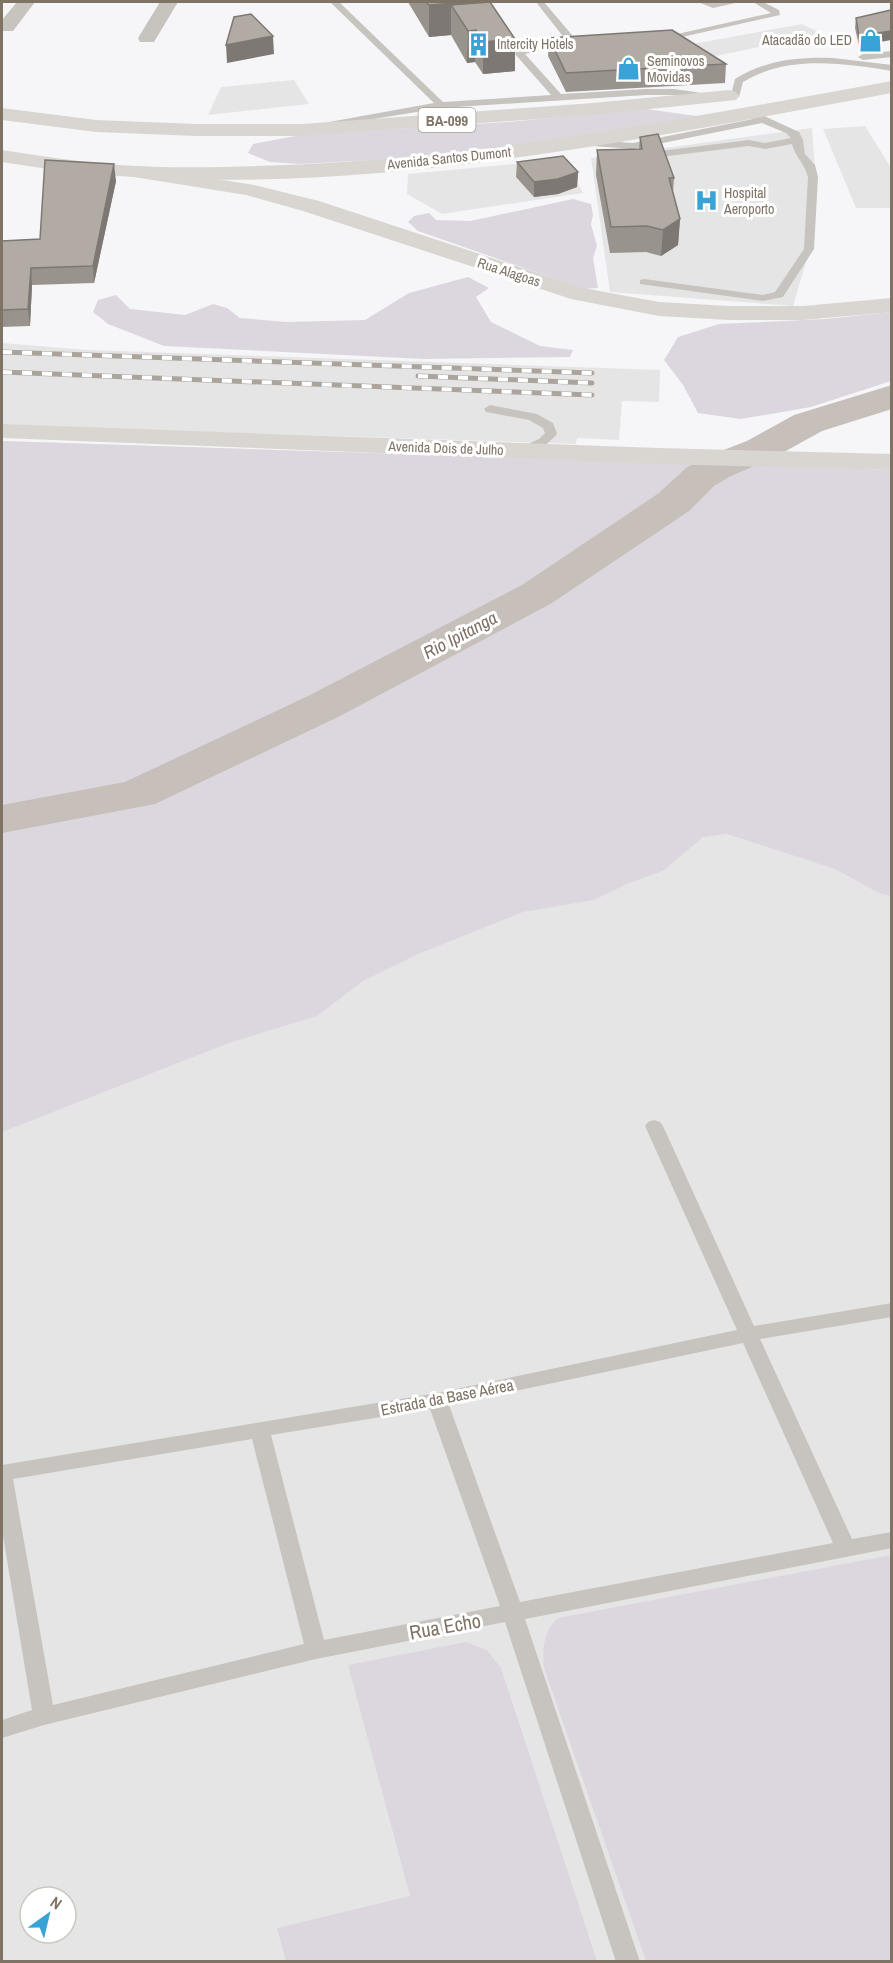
<svg xmlns="http://www.w3.org/2000/svg" width="893" height="1963" font-family="'Archivo Narrow',sans-serif">
<style>
.built{fill:#e6e5e6;fill-rule:evenodd}
.green{fill:#dcd7df}
.lines{fill:none;stroke-linecap:round;stroke-linejoin:round}
.river{fill:#c7bfb9;fill-rule:evenodd}
.lane{fill:#c7c4bf;fill-rule:evenodd}
.street{fill:#c7c4bf;fill-rule:evenodd}
.secondary{fill:#d9d6d1;fill-rule:evenodd}
.primary{fill:#d9d6d1;fill-rule:evenodd}
.highway{fill:#d9d6d1;fill-rule:evenodd}
.rail-casing{stroke:#aaa49d;stroke-width:5}
.rail{stroke:#fff;stroke-width:4;stroke-dasharray:10;stroke-linecap:butt}
.wall{fill:#99938d}
.shaded-wall{fill:#7d7873}
.building{fill:#b2aba4;stroke:#7d7873;stroke-width:1.5}
.labels{text-anchor:middle;dominant-baseline:central;stroke-width:6;stroke-linejoin:round;paint-order:stroke}
.far-poi-label{font-size:14px;fill:#7e7365;stroke:#fff;text-anchor:start}
.far-street-label{font-size:14px;fill:#7e7365;stroke:#fff}
.shield{fill:#fff;stroke:#a59d93;stroke-width:1.5}
.shield-label{font-size:15px;font-weight:bold;fill:#7e7365}
.street-label{font-size:16px;fill:#7e7365;stroke:#fff}
.water-label{font-size:18px;font-style:italic;fill:#7f6f65;stroke:#fff}
.near-street-label{font-size:20px;fill:#7e7365;stroke:#fff}
</style>
<rect width="100%" height="100%" fill="#f6f6f8"/>
<g class="built">
<polygon points="802,24 823,34 701,59 682,46"/>
<polygon points="294,80 309,104 208,115 221,87"/>
<polygon points="865,126 891,168 891,208 856,208 823,129"/>
<polygon points="812,128 815,168 814,235 793,306 610,292 591,158"/>
<polygon points="565,159 583,193 442,214 407,194 408,174"/>
<polygon points="2,343 88,350 660,370 659,402 622,401 619,440 577,438 576,444 2,425"/>
<path d="M2,441L891,470V1961H2ZM30,1897H66V1933H30Z"/>
</g>
<g class="green">
<polygon points="646,109 704,117 529,145 374,160 299,164 270,162 248,153 253,144 301,135 508,122"/>
<polygon points="573,199 591,204 593,215 591,224 597,246 593,258 598,288 584,289 418,231 408,222 414,216 429,213 436,220 470,221"/>
<polygon points="468,277 489,288 476,297 491,322 540,346 573,350 570,357 423,359 164,346 108,324 93,312 98,300 116,295 130,309 185,315 213,304 227,308 240,318 287,322 365,320 409,293"/>
<polygon points="891,312 891,381 811,407 741,419 698,413 683,385 664,360 678,337 719,324 825,319"/>
<polygon points="2,441 891,470 891,896 879,893 835,869 727,834 703,837 663,871 629,883 594,900 523,912 416,955 363,981 317,1016 229,1043 2,1132"/>
<path d="M891,1555V1961H646L544,1668C542,1649 543,1632 558,1618Z"/>
<polygon points="466,1642 487,1650 501,1668 597,1961 286,1961 277,1928 410,1896 348,1665"/>
</g>
<g class="lines">
<polygon class="river" points="892,385 892,409 822,431 775,457 731,476 714,486 689,511 552,603 340,716 155,804 2,833 2,805 125,782 308,696 522,585 659,493 686,468 703,458 747,441 794,415"/>
<g class="lane">
<polygon points="330,2 339,2 443,102 551,95 515,54 518,49 565,39 536,2 544,2 577,41 525,54 561,94 646,89 674,89 709,94 714,97 709,100 674,95 646,95 441,108 325,127 324,125 329,122 434,103"/>
<polygon points="698,2 740,2 713,8"/>
<polygon points="753,2 763,2 779,10 780,15 660,42 655,39 771,13"/>
<polygon points="892,51 892,57 863,60 858,57 863,54"/>
<path d="M833,58L892,65V71C842,63 787,55 743,82L739,97L731,95L735,79C765,60 798,57 833,58Z"/>
<path d="M749,109L799,132L803,140L805,154L815,165L818,177L814,249L783,297L763,301L640,284V280L644,279L763,295L775,292L804,249L808,177C805,164 795,157 792,144L765,149L749,146L644,159L639,156L644,153L749,140L765,143L791,138L786,133L762,123L633,149L580,145L575,142L580,139L633,143L753,119L744,112Z"/>
<path d="M490,405L537,414L553,423L557,434C549,444 532,456 519,454L517,451L519,448L539,439L545,433L543,428L529,420L486,412L484,409Z"/>
<path d="M654,1120L660,1122L663,1126L754,1326L892,1303V1317L760,1339L852,1539L892,1532V1548L525,1619L640,1962H616L505,1622L316,1659L44,1725L2,1738V1720L32,1710L2,1530V1465L437,1393L737,1330L645,1126L648,1122ZM743,1343L833,1543L520,1602L449,1405ZM430,1409L500,1606L324,1640L271,1435ZM252,1439L304,1644L53,1705L13,1479Z"/>
</g>
<g class="street">
<polygon points="17,2 35,2 13,31 2,31 2,20"/>
<polygon points="160,2 178,2 154,42 140,42 138,38"/>
</g>
<polygon class="secondary" points="2,424 658,448 892,454 892,470 658,464 2,438"/>
<polygon class="primary" points="135,166 254,185 319,201 583,288 659,302 729,306 803,306 892,298 892,312 803,320 729,320 659,316 571,299 303,211 246,195 128,176 125,172 128,168"/>
<g class="highway">
<path d="M892,81V93C602,146 295,212 2,162V150C41,156 80,162 119,165C174,169 231,167 286,165C490,157 691,117 892,81Z"/>
<polygon points="729,90 736,92 739,96 736,100 593,115 302,136 196,136 96,132 2,120 2,108 96,120 196,124 302,124 593,103"/>
</g>
<defs>
<g id="rail">
<polyline points="2,352 592,373"/>
<polyline points="2,372 592,395"/>
<polyline points="418,376 592,383"/>
</g>
</defs>
<use href="#rail" class="rail-casing"/>
<use href="#rail" class="rail"/>
</g>
<g class="wall">
<polygon points="408,2 469,2 469,4 515,39 515,71 483,74 475,62 467,63 451,35 429,37"/>
<polygon points="891,10 859,46 855,28 856,18"/>
<polygon points="549,38 726,64 725,83 566,92 548,56"/>
<polygon points="640,137 674,178 673,193 680,219 678,245 661,256 646,252 610,253 596,175 597,150 639,149"/>
<polygon points="517,162 578,172 577,187 558,194 534,197 516,177"/>
<polygon points="116,181 94,283 32,285 30,326 2,327 2,241 40,239"/>
</g>
<g class="shaded-wall">
<polygon points="469,2 469,31 476,30 475,62 467,63 468,31 451,5 451,35 429,37 429,5"/>
<polygon points="891,31 891,40 859,46 859,36"/>
<polygon points="273,36 274,54 227,63 226,45"/>
<polygon points="515,39 515,71 483,74 483,42"/>
<polygon points="114,164 116,181 94,283 93,266"/>
<polygon points="578,172 577,187 558,194 534,197 534,182"/>
<polygon points="680,219 678,245 661,256 663,230"/>
<polygon points="31,268 32,285 30,326 28,309"/>
</g>
<g class="building">
<polygon points="426,2 469,2 429,5"/>
<polygon points="490,2 515,39 483,42 476,30 468,31 451,5"/>
<polygon points="891,10 891,31 859,36 856,18"/>
<polygon points="251,14 273,36 226,45 234,17"/>
<polygon points="672,30 726,64 566,73 549,38"/>
<polygon points="658,134 674,178 669,178 680,219 663,230 647,226 611,227 597,150 642,149 640,137"/>
<polygon points="563,156 578,172 558,179 534,182 517,162"/>
<polygon points="45,160 114,164 93,266 31,268 28,309 2,310 2,241 40,239"/>
</g>
<defs>
<symbol id="shop-bare" viewBox="-9 -9 18 18"><path d="M-5-2.5h2.3a2.7 3.5 0 0 1 5.4 0H5L5.5 6h-11ZM-1.5-2.5h3a1.5 2.3 0 0 0-3 0Z" fill="#38a3d6" stroke="#fff" stroke-width="2.5" paint-order="stroke"/></symbol>
<symbol id="building-bare" viewBox="-9 -9 18 18"><path d="M-4-6H4V6H1V3H-1V6H-4ZM-2.5-4.3h1.7v1.8h-1.7ZM.8-4.3h1.7v1.8H.8ZM-2.5-1h1.7V.8h-1.7ZM.8-1h1.7V.8H.8Z" fill="#38a3d6" stroke="#fff" stroke-width="2.5" paint-order="stroke"/></symbol>
<symbol id="hospital-bare" viewBox="-9 -9 18 18"><path d="M-5-5h3v3.5h4V-5h3V5h-3V1.5h-4V5h-3Z" fill="#38a3d6" stroke="#fff" stroke-width="2.5" paint-order="stroke"/></symbol>
</defs>
<g fill-rule="evenodd">
<use href="#shop-bare" x="854" y="24" width="33" height="33"/>
<use href="#building-bare" x="462" y="28" width="33" height="33"/>
<use href="#shop-bare" x="612" y="52" width="33" height="33"/>
<use href="#hospital-bare" x="690" y="184" width="33" height="33"/>
</g>
<g class="labels">
<g class="far-poi-label">
<text x="852" y="40" text-anchor="end">Atacadão do LED</text>
<text x="497" y="44">Intercity Hotels</text>
<text x="647" y="61">Seminovos<tspan x="647" dy="16">Movidas</tspan></text>
<text x="724" y="193">Hospital<tspan x="724" dy="16">Aeroporto</tspan></text>
</g>
<g class="far-street-label">
<text transform="translate(449 158) rotate(-6)">Avenida Santos Dumont</text>
<text transform="translate(509 272) rotate(18)">Rua Alagoas</text>
<text transform="translate(446 448) rotate(2)">Avenida Dois de Julho</text>
</g>
<rect class="shield" x="418.5" y="108" width="57" height="24" rx="4.5"/>
<g class="shield-label">
<text x="447" y="120">BA-099</text>
</g>
<g class="street-label">
<text transform="translate(447 1397) rotate(-11)">Estrada da Base Aérea</text>
</g>
<g class="water-label">
<text transform="translate(460 635) rotate(-28)">Rio Ipitanga</text>
</g>
<g class="near-street-label">
<text transform="translate(445 1626) rotate(-10)">Rua Echo</text>
</g>
</g>
<rect width="893" height="1963" fill="none" stroke="#7e7365" stroke-width="6"/>
<g transform="translate(48 1915) rotate(34)"><circle r="28" fill="#ffffff" stroke="#cbc7c1" stroke-width="1.5"/>
<path d="M0-4.5L10 22L0 15L-10 22Z" fill="#38a3d6"/>
<text y="-9" font-size="16" font-weight="bold" text-anchor="middle" fill="#7e7365">N</text>
</g>
</svg>
